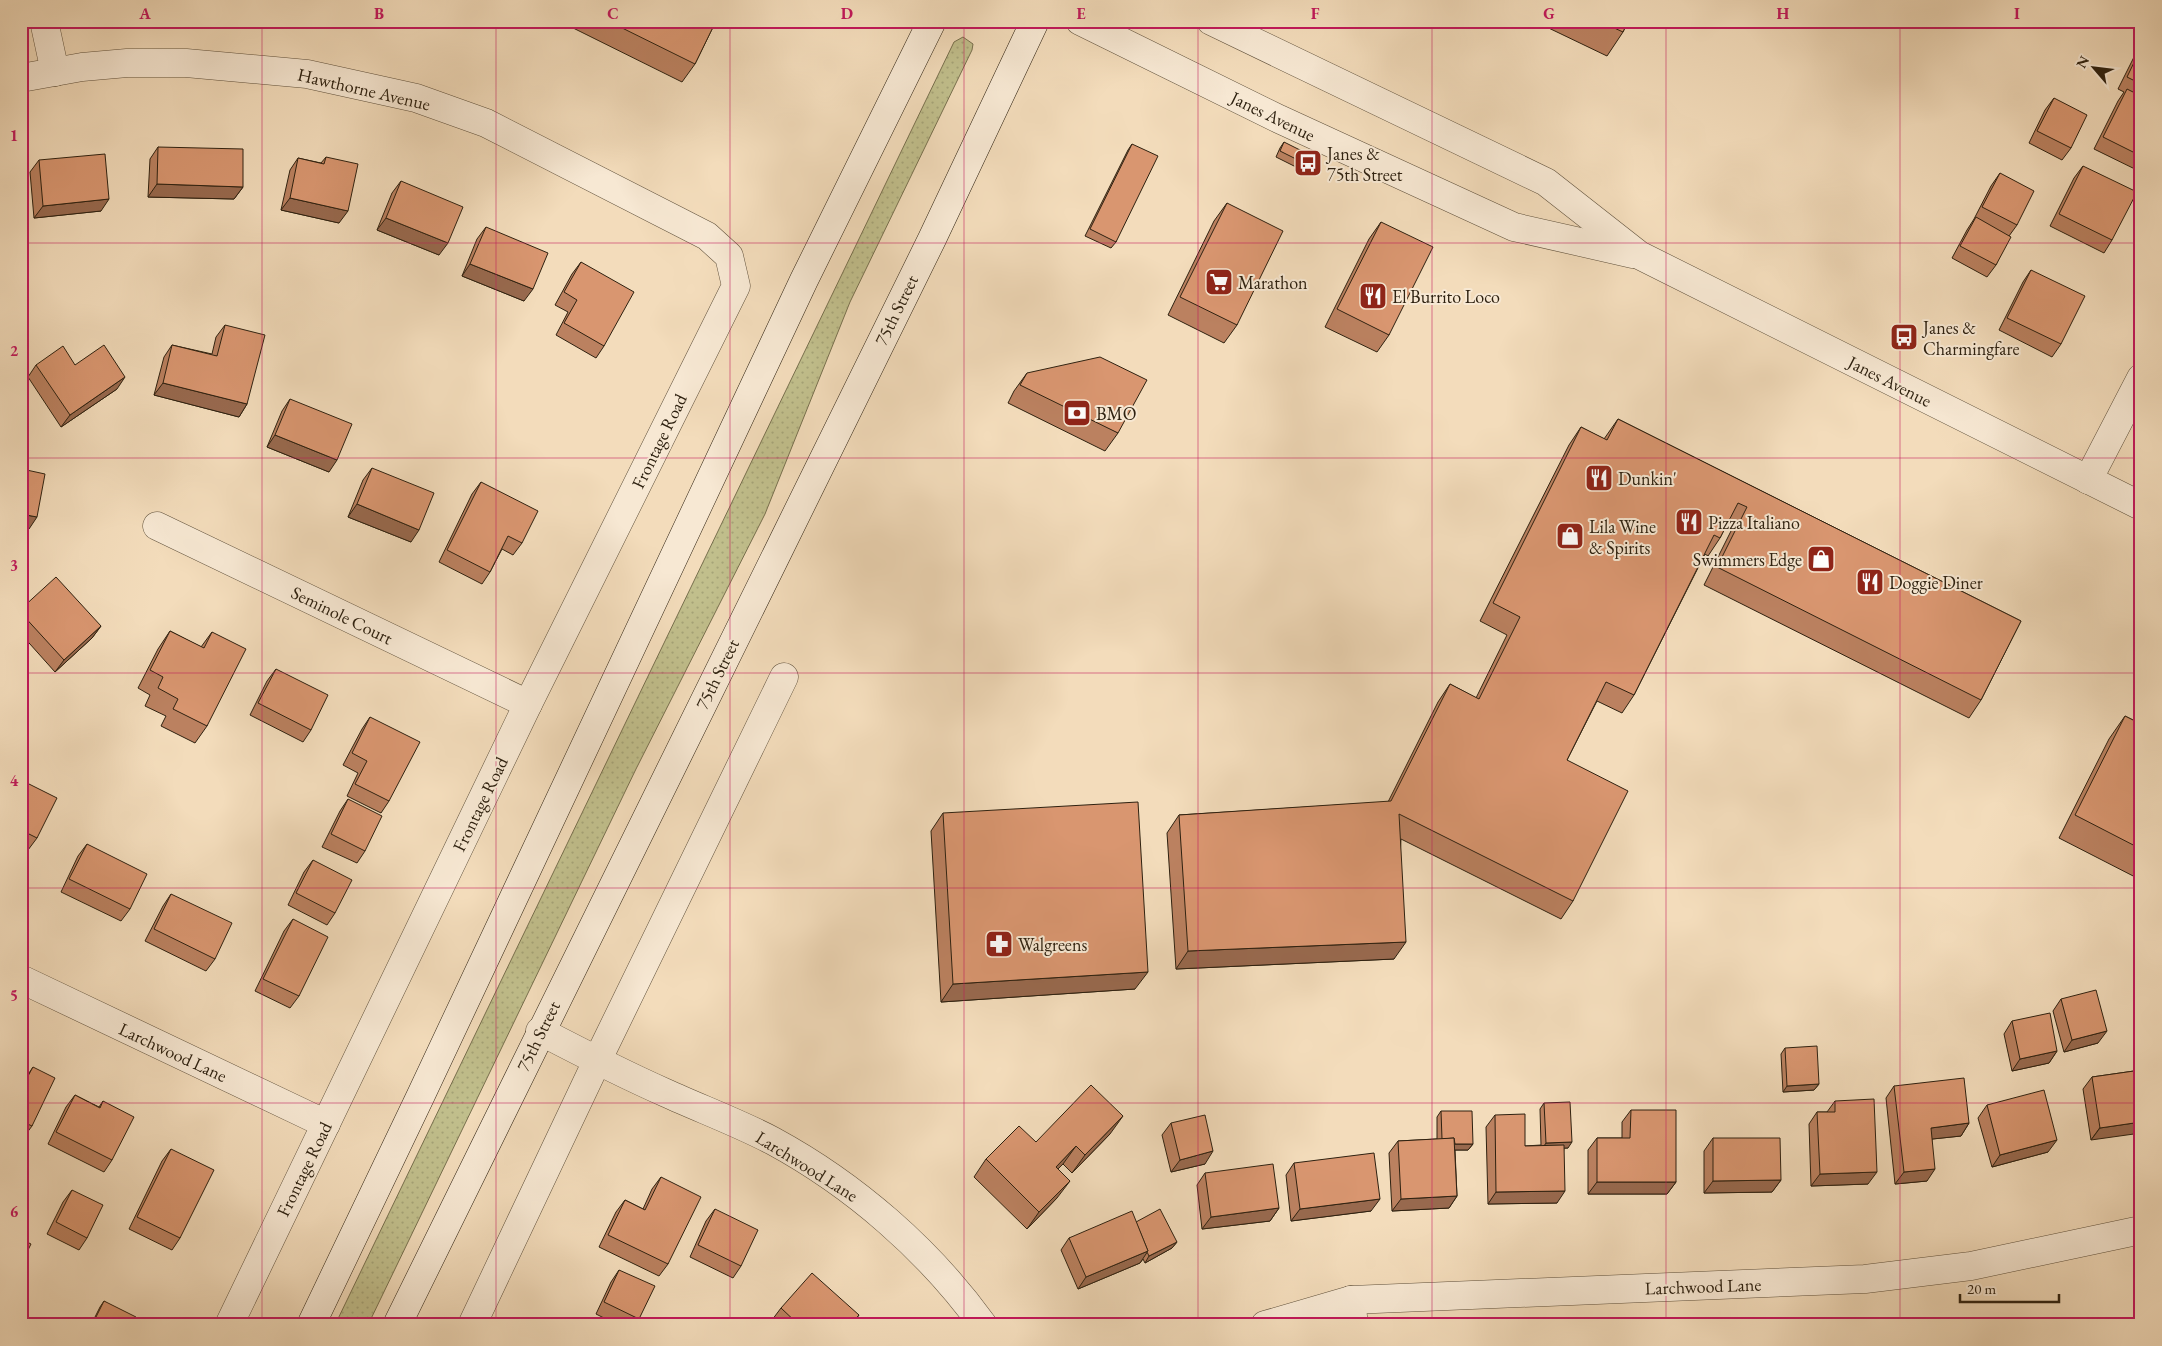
<svg xmlns="http://www.w3.org/2000/svg" width="2162" height="1346" font-family="'EB Garamond',serif">
<style>
.grass{fill:url(#grass-dots);stroke:#78704e}
.lines{fill:none;stroke-linecap:round;stroke-linejoin:round}
.minor-casing{stroke:#5f503b;stroke-width:29}
.tertiary-casing{stroke:#5f503b;stroke-width:29}
.secondary-casing{stroke:#2e2110;stroke-width:29}
.minor{stroke:#f7e8d3;stroke-width:28}
.tertiary{stroke:#f7e8d3;stroke-width:28}
.secondary{stroke:#f7e8d3;stroke-width:28}
.wall{fill:#bb8160;stroke:#2e2110}
.shaded-wall{fill:#98694e;stroke:#2e2110}
.building{fill:#d99670;stroke:#2e2110}
.grid{fill:none;stroke:#c2185b;stroke-width:1;stroke-opacity:0.55}
.labels{text-anchor:middle;dominant-baseline:central;stroke-width:4;stroke-linejoin:round;paint-order:stroke}
.street-label{font-size:18px;fill:#2e2110;stroke:#f7e8d3}
.poi-label{font-size:18px;fill:#2e2110;stroke:#f7e8d3;text-anchor:start}
.neatline{fill:none;stroke:#c2185b;stroke-width:2}
.grid-label{font-size:16px;text-anchor:middle;font-weight:bold;fill:#c2185b}
</style>
<defs>
<pattern id="grass-dots" width="8" height="8" patternUnits="userSpaceOnUse" patternTransform="scale(1.25)"><rect width="8" height="8" fill="#c1bf8c"/><path d="M2 2h.1M6 6h.1" fill="none" stroke="#a6a478" stroke-width="1.8" stroke-linecap="round"/></pattern>
</defs>
<rect width="100%" height="100%" fill="#f3dcbb"/>
<filter id="stains"><feTurbulence type="fractalNoise" baseFrequency=".004" numOctaves="4"/><feColorMatrix values="0 0 0 0 .2 0 0 0 0 .09 0 0 0 0 .02 0 0 0 .5 -.17"/></filter>
<radialGradient id="worn" r=".72"><stop offset=".6" stop-color="#630" stop-opacity="0"/><stop offset="1" stop-color="#630" stop-opacity=".3"/></radialGradient>
<polygon class="grass" points="963,37 973,44 972,50 850,302 765,514 636,769 368,1325 335,1325 954,42"/>
<g class="lines">
<defs>
<g id="minor">
<polyline points="44,21 55,72"/>
<polyline points="21,78 82,67 127,63 186,63 307,74 416,98 486,123 707,236 729,256 736,286 528,704 229,1325"/>
<polyline points="2088,480 2141,378"/>
<polyline points="157,526 528,704"/>
<polyline points="21,979 326,1124"/>
<path d="M540,1031C582,1053 623,1074 666,1093C701,1109 739,1123 773,1141C854,1185 929,1250 983,1325"/>
<polyline points="1351,1300 1354,1325"/>
<polyline points="472,1325 597,1061 784,677"/>
<polyline points="1265,1325 1351,1300 1865,1279 1971,1266 2141,1230"/>
</g>
<g id="tertiary">
<polyline points="1080,21 1279,119 1514,227 1633,254"/>
<polyline points="1211,21 1546,182 1639,255 2141,506"/>
</g>
<g id="secondary">
<polyline points="311,1325 421,1095 804,280 932,21"/>
<polyline points="397,1325 932,239 1035,21"/>
</g>
</defs>
<use href="#minor" class="minor-casing"/>
<use href="#tertiary" class="tertiary-casing"/>
<use href="#secondary" class="secondary-casing"/>
<use href="#minor" class="minor"/>
<use href="#tertiary" class="tertiary"/>
<use href="#secondary" class="secondary"/>
</g>
<g class="wall">
<polygon points="559,21 716,21 695,64 682,82"/>
<polygon points="1534,21 1628,21 1623,32 1607,56"/>
<polygon points="2141,43 2141,172 2094,149 2118,101 2124,92 2118,89"/>
<polygon points="2054,98 2071,148 2062,160 2029,143 2045,110"/>
<polygon points="1284,142 1300,161 1296,167 1276,157 1280,148"/>
<polygon points="1132,144 1116,242 1111,248 1085,236 1128,150"/>
<polygon points="158,147 243,187 234,199 148,197 150,159"/>
<polygon points="326,157 339,223 281,210 290,170 298,158 321,163"/>
<polygon points="39,160 101,211 34,218 30,172"/>
<polygon points="2083,166 2112,240 2104,253 2050,226 2074,178"/>
<polygon points="2000,173 2017,225 2009,236 1996,265 1987,277 1952,258 1967,230 1974,219 1991,186"/>
<polygon points="401,181 439,255 377,230 392,193"/>
<polygon points="1227,203 1237,325 1224,343 1168,315 1214,221"/>
<polygon points="1381,222 1389,335 1377,352 1325,327 1369,239"/>
<polygon points="486,227 524,301 462,276 477,239"/>
<polygon points="581,262 604,346 596,358 556,335 568,312 555,305 572,274"/>
<polygon points="2031,270 2061,344 2052,357 1999,330 2023,282"/>
<polygon points="225,325 247,404 239,417 154,395 164,357 172,345 212,354 216,337"/>
<polygon points="36,365 75,365 117,389 61,427 28,377"/>
<polygon points="1027,373 1118,433 1105,451 1008,403 1014,391"/>
<polygon points="290,399 329,472 267,447 282,411"/>
<polygon points="1618,419 2021,621 1981,700 1969,718 1704,585 1734,525 1728,522 1720,538 1708,556 1705,554 1634,695 1622,713 1597,701 1567,760 1573,901 1561,919 1401,839 1394,959 1176,969 1167,833 1179,815 1388,802 1438,702 1450,684 1476,698 1507,635 1480,621 1569,445 1581,427 1604,439"/>
<polygon points="372,468 411,542 348,517 363,480"/>
<polygon points="481,482 522,543 513,555 502,549 490,572 482,584 439,562 472,494"/>
<polygon points="21,609 101,626 92,638 55,672 21,634"/>
<polygon points="170,631 201,647 212,632 207,726 195,743 161,726 166,716 145,706 150,695 138,688 158,649"/>
<polygon points="276,669 311,730 303,742 250,715 267,681"/>
<polygon points="2125,716 2141,724 2141,880 2059,838 2109,739"/>
<polygon points="370,717 389,801 381,813 347,796 358,773 343,765 362,729"/>
<polygon points="21,780 37,838 28,850 21,846"/>
<polygon points="348,799 365,851 357,863 322,847 340,811"/>
<polygon points="943,813 1135,989 941,1002 931,831"/>
<polygon points="87,844 130,909 121,921 61,892 78,856"/>
<polygon points="313,860 335,913 327,925 288,905 304,872"/>
<polygon points="171,894 215,959 206,971 145,941 163,906"/>
<polygon points="293,919 299,996 290,1008 255,991 284,931"/>
<polygon points="2061,999 2098,1043 2064,1052 2053,1011"/>
<polygon points="2012,1021 2057,1051 2049,1063 2012,1071 2004,1034"/>
<polygon points="1785,1048 1819,1084 1814,1090 1783,1092 1781,1054"/>
<polygon points="33,1067 32,1126 23,1138 21,1137 21,1073 27,1076"/>
<polygon points="2141,1070 2091,1140 2083,1089 2092,1077"/>
<polygon points="1894,1086 1969,1123 1961,1136 1932,1139 1927,1181 1895,1184 1886,1098"/>
<polygon points="75,1095 99,1107 103,1101 112,1160 104,1172 48,1144 66,1107"/>
<polygon points="1835,1101 1868,1184 1811,1186 1809,1124 1817,1112 1827,1112"/>
<polygon points="1544,1103 1568,1148 1564,1148 1557,1203 1488,1204 1486,1127 1495,1115 1525,1146 1541,1145 1540,1109"/>
<polygon points="1987,1105 2048,1152 1992,1167 1978,1118"/>
<polygon points="1631,1110 1676,1182 1667,1194 1588,1194 1588,1150 1597,1138 1622,1138 1622,1122"/>
<polygon points="1441,1111 1473,1144 1468,1150 1455,1150 1457,1196 1449,1208 1392,1211 1389,1153 1398,1141 1437,1139 1437,1117"/>
<polygon points="1171,1123 1205,1164 1171,1172 1162,1135"/>
<polygon points="1110,1134 1072,1173 1063,1164 1058,1169 1057,1198 1027,1229 974,1177 986,1159 1036,1142"/>
<polygon points="1713,1138 1781,1180 1772,1192 1704,1193 1704,1151"/>
<polygon points="171,1149 180,1238 172,1250 129,1229 162,1161"/>
<polygon points="1294,1163 1371,1211 1291,1221 1286,1175"/>
<polygon points="1205,1173 1279,1208 1270,1221 1202,1229 1197,1185"/>
<polygon points="661,1177 668,1264 659,1276 599,1247 616,1212 625,1200 643,1209 652,1189"/>
<polygon points="72,1190 87,1238 79,1250 47,1234 63,1202"/>
<polygon points="715,1209 741,1266 733,1278 690,1257 706,1221"/>
<polygon points="1136,1222 1177,1242 1172,1248 1145,1263 1143,1259 1140,1263 1078,1289 1061,1250 1069,1238"/>
<polygon points="619,1270 639,1319 635,1325 618,1325 596,1314 611,1282"/>
<polygon points="104,1301 133,1325 91,1325 100,1307"/>
<polygon points="781,1308 859,1315 852,1325 777,1325 772,1320"/>
</g>
<g class="shaded-wall">
<polygon points="157,184 243,187 234,199 148,197"/>
<polygon points="290,198 348,211 339,223 281,210"/>
<polygon points="109,199 101,211 34,218 43,206"/>
<polygon points="386,218 448,243 439,255 377,230"/>
<polygon points="470,264 533,289 524,301 462,276"/>
<polygon points="125,377 117,389 61,427 70,415"/>
<polygon points="163,383 247,404 239,417 154,395"/>
<polygon points="275,435 337,460 329,472 267,447"/>
<polygon points="357,504 419,530 411,542 348,517"/>
<polygon points="21,514 37,517 29,529 21,528"/>
<polygon points="101,626 92,638 55,672 64,660"/>
<polygon points="1406,942 1394,959 1176,969 1188,951"/>
<polygon points="1148,972 1135,989 941,1002 953,984"/>
<polygon points="2107,1031 2098,1043 2064,1052 2072,1040"/>
<polygon points="2057,1051 2049,1063 2012,1071 2020,1059"/>
<polygon points="1819,1084 1814,1090 1783,1092 1787,1086"/>
<polygon points="1123,1116 1110,1134 1072,1173 1085,1155"/>
<polygon points="2141,1122 2141,1133 2091,1140 2100,1128"/>
<polygon points="1969,1123 1961,1136 1923,1140 1931,1128"/>
<polygon points="2057,1140 2048,1152 1992,1167 2000,1155"/>
<polygon points="1572,1142 1568,1148 1542,1149 1546,1143"/>
<polygon points="1442,1144 1473,1144 1468,1150 1437,1150"/>
<polygon points="1076,1146 1063,1164 1043,1184 1056,1167"/>
<polygon points="1213,1151 1205,1164 1171,1172 1180,1160"/>
<polygon points="1935,1169 1927,1181 1895,1184 1904,1172"/>
<polygon points="1877,1172 1868,1184 1811,1186 1820,1174"/>
<polygon points="1781,1180 1772,1192 1704,1193 1713,1181"/>
<polygon points="1070,1181 1057,1198 1027,1229 1039,1212"/>
<polygon points="1597,1182 1676,1182 1667,1194 1588,1194"/>
<polygon points="1565,1191 1557,1203 1488,1204 1496,1192"/>
<polygon points="1457,1196 1449,1208 1392,1211 1401,1199"/>
<polygon points="1380,1199 1371,1211 1291,1221 1300,1209"/>
<polygon points="1279,1208 1270,1221 1202,1229 1211,1217"/>
<polygon points="1177,1242 1172,1248 1145,1263 1149,1256"/>
<polygon points="1148,1251 1140,1263 1078,1289 1086,1277"/>
</g>
<g class="building">
<polygon points="608,21 716,21 695,64"/>
<polygon points="1599,21 1628,21 1623,32"/>
<polygon points="2141,48 2141,84 2127,77"/>
<polygon points="2127,89 2141,96 2141,156 2103,137"/>
<polygon points="2054,98 2087,115 2071,148 2037,131"/>
<polygon points="1284,142 1304,152 1300,161 1280,151"/>
<polygon points="1132,144 1158,156 1116,242 1090,229"/>
<polygon points="158,147 243,149 243,187 157,184"/>
<polygon points="105,154 109,199 43,206 39,160"/>
<polygon points="326,157 358,164 348,211 290,198 298,158 324,164"/>
<polygon points="2083,166 2137,192 2112,240 2059,214"/>
<polygon points="2000,173 2034,191 2017,225 1982,207"/>
<polygon points="401,181 463,207 448,243 386,218"/>
<polygon points="1227,203 1283,231 1237,325 1180,297"/>
<polygon points="1976,217 2011,237 1996,265 1960,246"/>
<polygon points="1381,222 1433,247 1389,335 1337,309"/>
<polygon points="486,227 548,253 533,289 470,264"/>
<polygon points="581,262 634,292 604,346 564,323 577,300 564,292"/>
<polygon points="2031,270 2085,296 2061,344 2007,318"/>
<polygon points="225,325 265,335 247,404 163,383 172,345 217,356"/>
<polygon points="104,345 125,377 70,415 36,365 63,346 75,365"/>
<polygon points="1100,357 1147,380 1118,433 1020,385 1027,373"/>
<polygon points="290,399 352,424 337,460 275,435"/>
<polygon points="1618,419 2021,621 1981,700 1717,567 1747,507 1738,503 1720,538 1714,535 1634,695 1606,682 1567,760 1628,791 1573,901 1399,814 1406,942 1188,951 1179,815 1391,801 1450,684 1479,699 1520,617 1493,603 1581,427 1607,440"/>
<polygon points="21,437 27,438 22,469 45,474 37,517 21,514"/>
<polygon points="372,468 434,493 419,530 357,504"/>
<polygon points="481,482 538,511 522,543 508,536 490,572 447,550"/>
<polygon points="56,577 101,626 64,660 21,613 21,609"/>
<polygon points="170,631 204,648 212,632 246,649 207,726 173,709 178,699 158,688 163,677 150,670"/>
<polygon points="276,669 328,695 311,730 258,703"/>
<polygon points="2125,716 2141,724 2141,849 2075,815"/>
<polygon points="370,717 420,742 389,801 355,784 367,761 352,753"/>
<polygon points="21,780 57,798 37,838 21,830"/>
<polygon points="348,799 382,816 365,851 331,834"/>
<polygon points="1138,802 1148,972 953,984 943,813"/>
<polygon points="87,844 147,874 130,909 69,879"/>
<polygon points="313,860 352,880 335,913 296,893"/>
<polygon points="171,894 232,923 215,959 154,929"/>
<polygon points="293,919 328,937 299,996 263,979"/>
<polygon points="2096,990 2107,1031 2072,1040 2061,999"/>
<polygon points="2050,1013 2057,1051 2020,1059 2012,1021"/>
<polygon points="1817,1046 1819,1084 1787,1086 1785,1048"/>
<polygon points="33,1067 55,1078 32,1126 21,1121 21,1073 28,1076"/>
<polygon points="2141,1070 2141,1122 2100,1128 2092,1077"/>
<polygon points="1964,1078 1969,1123 1931,1128 1935,1169 1904,1172 1894,1086"/>
<polygon points="1091,1085 1123,1116 1085,1155 1076,1146 1056,1167 1070,1181 1039,1212 986,1159 1019,1126 1036,1142"/>
<polygon points="2044,1090 2057,1140 2000,1155 1987,1105"/>
<polygon points="75,1095 100,1108 103,1101 134,1117 112,1160 56,1132"/>
<polygon points="1874,1099 1877,1172 1820,1174 1817,1112 1835,1112 1835,1101"/>
<polygon points="1570,1102 1572,1142 1546,1143 1544,1103"/>
<polygon points="1631,1110 1676,1110 1676,1182 1597,1182 1597,1138 1630,1138"/>
<polygon points="1441,1111 1472,1111 1473,1144 1455,1144 1454,1138 1442,1139"/>
<polygon points="1525,1114 1525,1146 1564,1145 1565,1191 1496,1192 1495,1115"/>
<polygon points="1205,1115 1213,1151 1180,1160 1171,1123"/>
<polygon points="1454,1138 1457,1196 1401,1199 1398,1141"/>
<polygon points="1713,1138 1780,1138 1781,1180 1713,1181"/>
<polygon points="171,1149 214,1170 180,1238 137,1217"/>
<polygon points="1374,1153 1380,1199 1300,1209 1294,1163"/>
<polygon points="1273,1164 1279,1208 1211,1217 1205,1173"/>
<polygon points="661,1177 701,1197 668,1264 608,1235 625,1200 645,1210"/>
<polygon points="72,1190 103,1205 87,1238 56,1222"/>
<polygon points="715,1209 758,1230 741,1266 698,1245"/>
<polygon points="1160,1209 1177,1242 1149,1256 1147,1252 1148,1251 1136,1222"/>
<polygon points="1132,1211 1148,1251 1086,1277 1069,1238"/>
<polygon points="21,1239 31,1244 21,1264"/>
<polygon points="619,1270 655,1286 639,1319 604,1302"/>
<polygon points="812,1273 859,1315 850,1325 799,1325 781,1308"/>
<polygon points="104,1301 136,1317 133,1325 92,1325"/>
</g>
<path class="grid" d="M262,21V1325M496,21V1325M730,21V1325M964,21V1325M1198,21V1325M1432,21V1325M1666,21V1325M1900,21V1325M21,243H2141M21,458H2141M21,673H2141M21,888H2141M21,1103H2141"/>
<defs>
<symbol id="bus-square" viewBox="-11 -11 22 22"><rect x="-9" y="-9" width="18" height="18" rx="4" fill="#8f2418" stroke="#f7e8d3"/><path d="M-5-6H5V4H4V6H2V4H-2V6H-4V4H-5ZM-3.5-4V0h7V-4ZM-3.5 1.2v1.5H-2V1.2ZM2 1.2v1.5H3.5V1.2Z" fill="#fff"/></symbol>
<symbol id="supermarket-square" viewBox="-11 -11 22 22"><rect x="-9" y="-9" width="18" height="18" rx="4" fill="#8f2418" stroke="#f7e8d3"/><path d="M-6-5.5h2.5l.6 2H6L4.5 2H-2.5L-4.4-4H-6ZM-1.5 3.2a1.3 1.3 0 1 0 .1 0ZM3 3.2a1.3 1.3 0 1 0 .1 0Z" fill="#fff"/></symbol>
<symbol id="restaurant-square" viewBox="-11 -11 22 22"><rect x="-9" y="-9" width="18" height="18" rx="4" fill="#8f2418" stroke="#f7e8d3"/><path d="M-5-6h1v4h1v-4h1v4h1v-4h1v5L-1.5 .5V6h-2V.5L-5-1ZM5-6V6H3V1.5H1.5Q1.5-4 5-6Z" fill="#fff"/></symbol>
<symbol id="bank-square" viewBox="-11 -11 22 22"><rect x="-9" y="-9" width="18" height="18" rx="4" fill="#8f2418" stroke="#f7e8d3"/><path d="M-6-4H6V4H-6ZM0-2.3a2.3 2.3 0 1 0 0 4.6a2.3 2.3 0 1 0 0-4.6Z" fill="#fff"/></symbol>
<symbol id="shop-square" viewBox="-11 -11 22 22"><rect x="-9" y="-9" width="18" height="18" rx="4" fill="#8f2418" stroke="#f7e8d3"/><path d="M-5-2.5h2.3a2.7 3.5 0 0 1 5.4 0H5L5.5 6h-11ZM-1.5-2.5h3a1.5 2.3 0 0 0-3 0Z" fill="#fff"/></symbol>
<symbol id="pharmacy-square" viewBox="-11 -11 22 22"><rect x="-9" y="-9" width="18" height="18" rx="4" fill="#8f2418" stroke="#f7e8d3"/><path d="M-2-6h4v4h4v4h-4v4h-4v-4h-4v-4h4Z" fill="#fff"/></symbol>
</defs>
<g fill-rule="evenodd">
<use href="#bus-square" x="1292" y="147" width="32" height="32"/>
<use href="#supermarket-square" x="1203" y="266" width="32" height="32"/>
<use href="#restaurant-square" x="1357" y="280" width="32" height="32"/>
<use href="#bus-square" x="1888" y="321" width="32" height="32"/>
<use href="#bank-square" x="1061" y="397" width="32" height="32"/>
<use href="#restaurant-square" x="1583" y="462" width="32" height="32"/>
<use href="#restaurant-square" x="1673" y="506" width="32" height="32"/>
<use href="#shop-square" x="1554" y="520" width="32" height="32"/>
<use href="#shop-square" x="1805" y="543" width="32" height="32"/>
<use href="#restaurant-square" x="1854" y="566" width="32" height="32"/>
<use href="#pharmacy-square" x="983" y="928" width="32" height="32"/>
</g>
<g class="labels">
<g class="street-label">
<text transform="translate(364 89) rotate(13)">Hawthorne Avenue</text>
<text transform="translate(1273 116) rotate(26)">Janes Avenue</text>
<text transform="translate(896 310) rotate(-64)">75th Street</text>
<text transform="translate(1890 381) rotate(27)">Janes Avenue</text>
<text transform="translate(659 441) rotate(-64)">Frontage Road</text>
<text transform="translate(342 615) rotate(26)">Seminole Court</text>
<text transform="translate(717 674) rotate(-64)">75th Street</text>
<text transform="translate(480 804) rotate(-64)">Frontage Road</text>
<text transform="translate(538 1036) rotate(-64)">75th Street</text>
<text transform="translate(173 1052) rotate(25)">Larchwood Lane</text>
<text transform="translate(807 1166) rotate(32)">Larchwood Lane</text>
<text transform="translate(304 1169) rotate(-64)">Frontage Road</text>
<text transform="translate(1703 1286) rotate(-2)">Larchwood Lane</text>
</g>
<g class="poi-label">
<text x="1327" y="153">Janes &amp;<tspan x="1327" dy="21">75th Street</tspan></text>
<text x="1238" y="282">Marathon</text>
<text x="1392" y="296">El Burrito Loco</text>
<text x="1923" y="327">Janes &amp;<tspan x="1923" dy="21">Charmingfare</tspan></text>
<text x="1096" y="413">BMO</text>
<text x="1618" y="478">Dunkin'</text>
<text x="1708" y="522">Pizza Italiano</text>
<text x="1589" y="526">Lila Wine<tspan x="1589" dy="21">&amp; Spirits</tspan></text>
<text x="1802" y="559" text-anchor="end">Swimmers Edge</text>
<text x="1889" y="582">Doggie Diner</text>
<text x="1018" y="944">Walgreens</text>
</g>
</g>
<rect width="2162" height="1346" fill="none" stroke="#f3dcbb" stroke-width="55"/>
<g transform="translate(2094 68) rotate(298)" stroke="#f7e8d3" stroke-width="4" paint-order="stroke">
<path d="M0-4L9 19L0 12L-9 19Z" fill="#2e2110"/>
<text y="-8" font-size="14" font-weight="bold" text-anchor="middle" fill="#2e2110">N</text>
</g>
<path d="M1960 1294v8h99v-8" fill="none" stroke="#2e2110" stroke-width="2.5"/>
<text x="1967" y="1294" font-size="15" fill="#2e2110" stroke="#f7e8d3" stroke-width="4" paint-order="stroke">20 m</text>
<rect x="28" y="28" width="2106" height="1290" class="neatline"/>
<g class="grid-label">
<text x="145" y="19">A</text>
<text x="379" y="19">B</text>
<text x="613" y="19">C</text>
<text x="847" y="19">D</text>
<text x="1081" y="19">E</text>
<text x="1315" y="19">F</text>
<text x="1549" y="19">G</text>
<text x="1783" y="19">H</text>
<text x="2017" y="19">I</text>
<text x="14" y="141">1</text>
<text x="14" y="356">2</text>
<text x="14" y="571">3</text>
<text x="14" y="786">4</text>
<text x="14" y="1001">5</text>
<text x="14" y="1217">6</text>
</g>
<rect width="100%" height="100%" filter="url(#stains)"/>
<rect width="100%" height="100%" fill="url(#worn)"/>
</svg>
